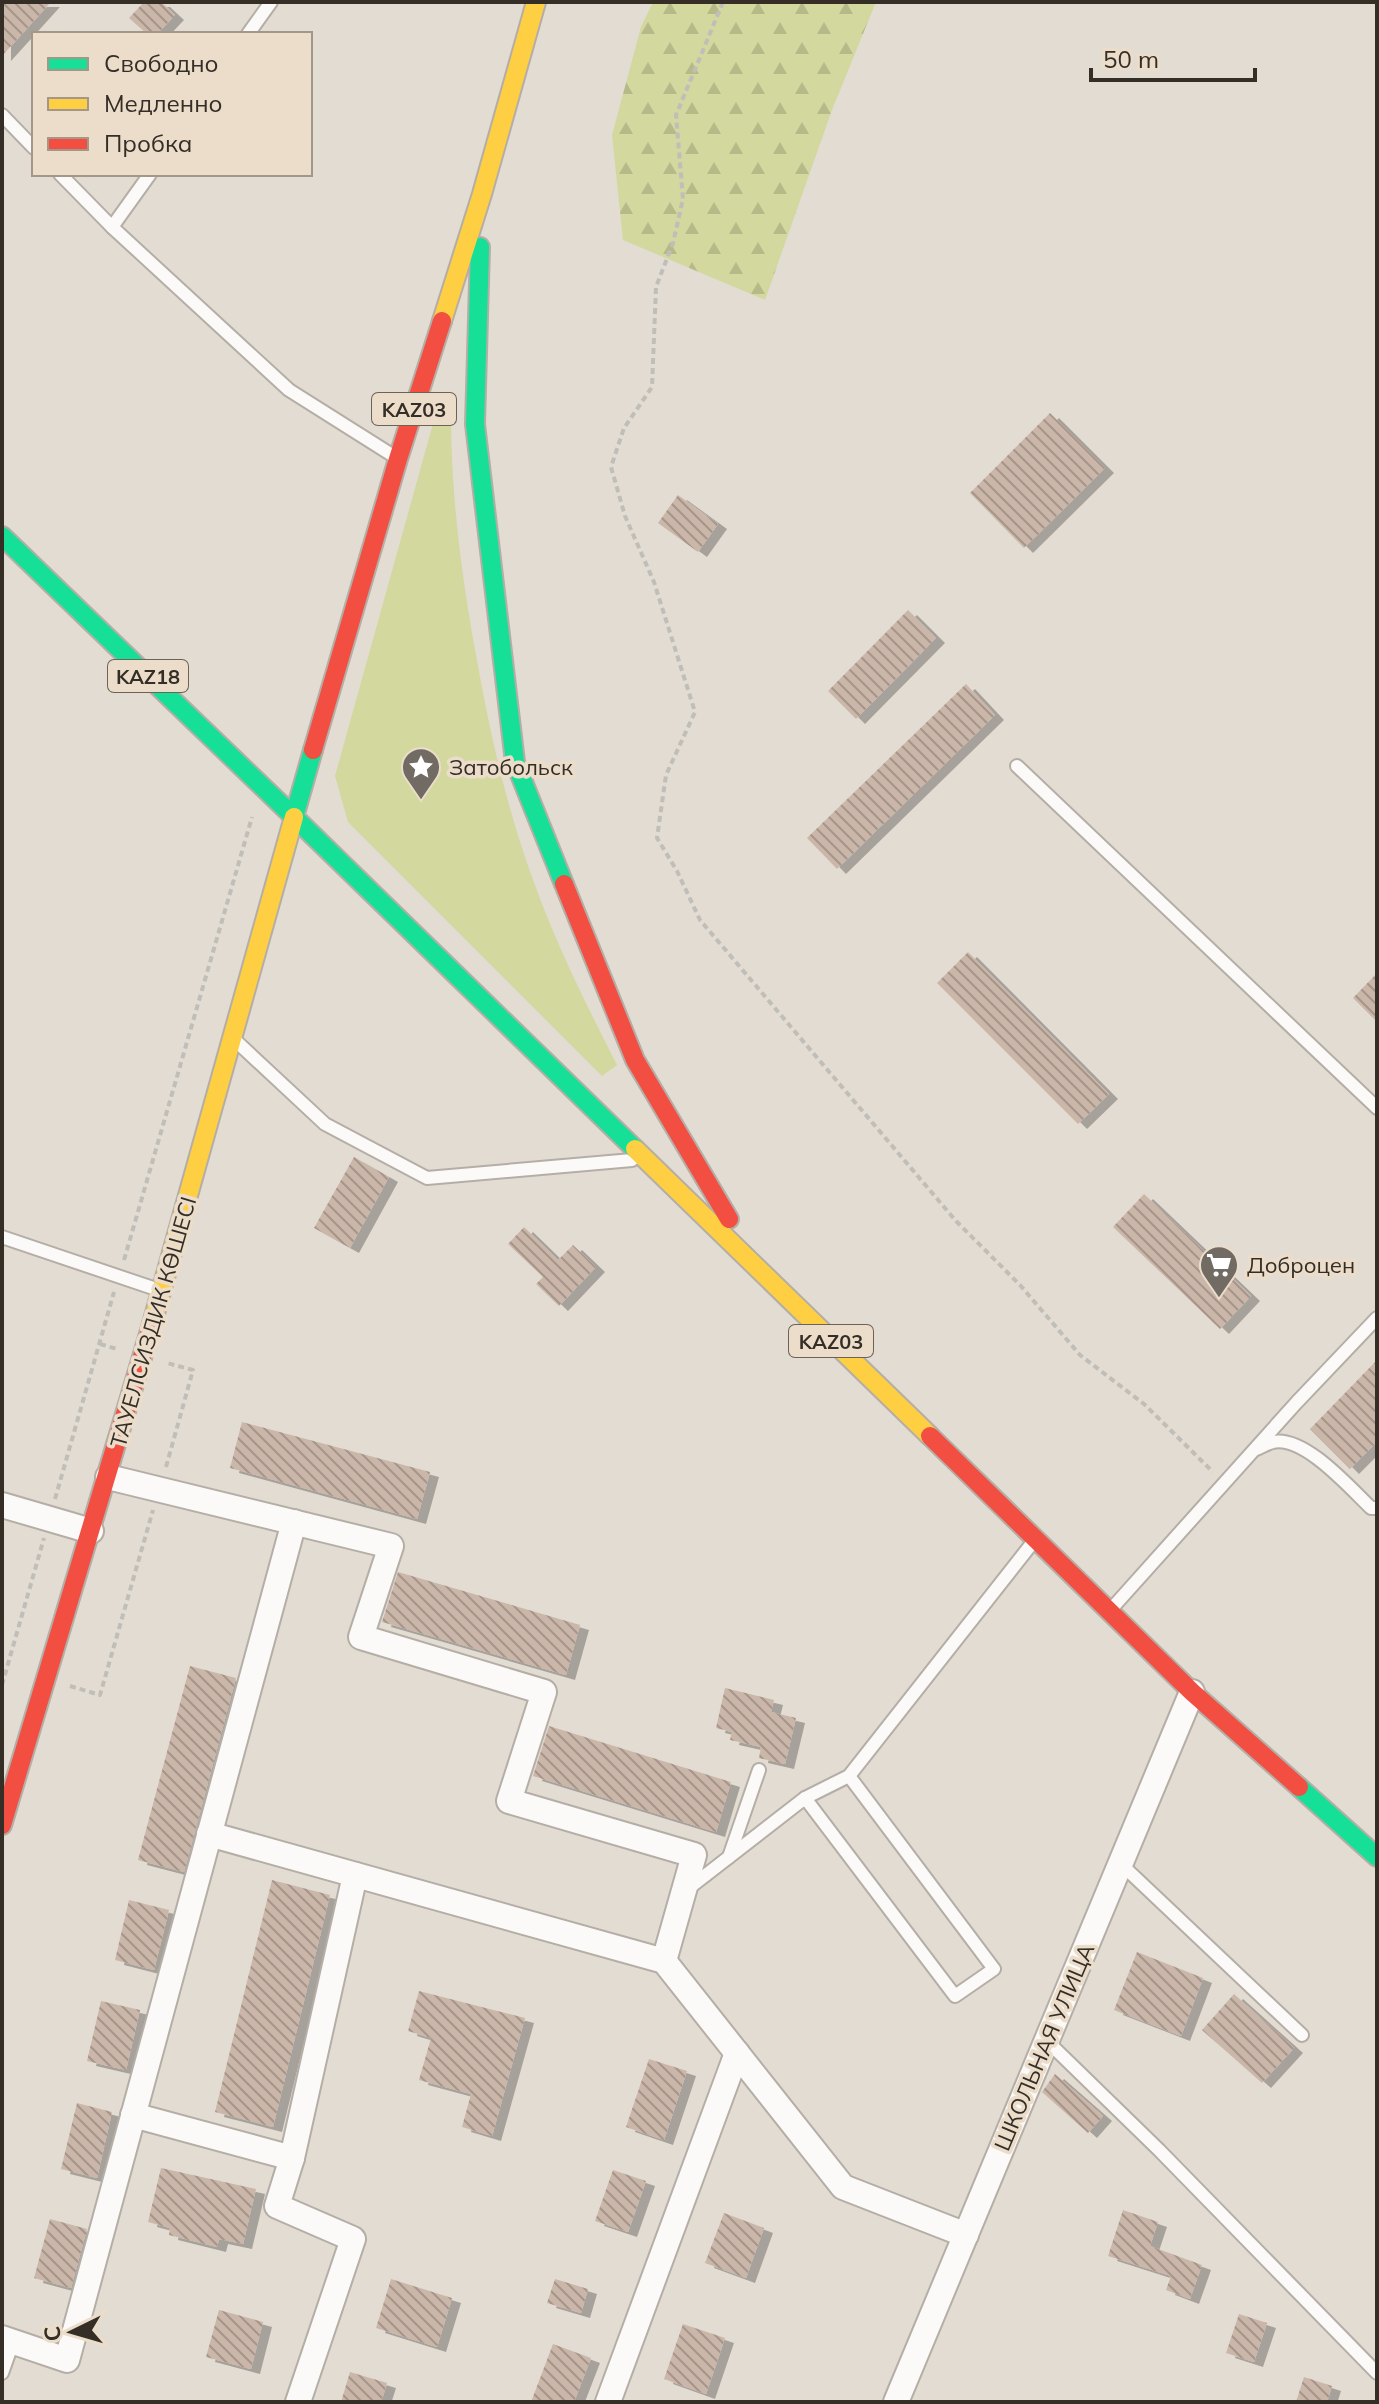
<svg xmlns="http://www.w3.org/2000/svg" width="1379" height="2404" font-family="Mulish,sans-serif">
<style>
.grass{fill:#d2d89e}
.forest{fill:url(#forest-firs)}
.building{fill:url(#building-back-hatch);filter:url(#shadow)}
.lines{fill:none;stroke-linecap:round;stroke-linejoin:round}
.lane-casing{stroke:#b4aea6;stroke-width:16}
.street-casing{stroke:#b4aea6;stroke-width:28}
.fast-casing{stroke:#b4aea6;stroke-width:22}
.slow-casing{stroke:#b4aea6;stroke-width:22}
.jam-casing{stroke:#b4aea6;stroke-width:22}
.path{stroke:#bfbeb9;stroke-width:4;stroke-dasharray:6 4;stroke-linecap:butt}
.lane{stroke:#fbfaf8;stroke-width:12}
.street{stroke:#fbfaf8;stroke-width:24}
.fast{stroke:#16e098;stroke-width:18}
.slow{stroke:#ffcf43;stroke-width:18}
.jam{stroke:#f24e42;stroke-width:18}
.labels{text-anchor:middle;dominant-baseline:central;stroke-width:7;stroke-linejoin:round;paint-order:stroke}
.shield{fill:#ebddca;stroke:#6b6258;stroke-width:2}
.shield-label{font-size:20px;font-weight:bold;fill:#342e27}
.poi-label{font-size:22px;fill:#342e27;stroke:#ebddca;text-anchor:start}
.street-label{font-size:22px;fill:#342e27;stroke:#ebddca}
</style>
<defs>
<pattern id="forest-firs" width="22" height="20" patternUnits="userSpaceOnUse" patternTransform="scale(2)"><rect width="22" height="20" fill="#d2d89e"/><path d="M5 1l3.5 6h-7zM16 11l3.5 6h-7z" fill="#b5ba88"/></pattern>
<pattern id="building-back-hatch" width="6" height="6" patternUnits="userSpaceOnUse" patternTransform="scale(2)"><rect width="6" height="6" fill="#cbb7a9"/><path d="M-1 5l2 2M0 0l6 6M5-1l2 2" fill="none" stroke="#a6958a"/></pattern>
<filter id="shadow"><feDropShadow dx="9" dy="5" stdDeviation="0" flood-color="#0004"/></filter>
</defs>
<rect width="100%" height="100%" fill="#e3dcd2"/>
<path class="grass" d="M434,420L451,425C452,506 463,586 478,666C491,738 507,808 532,877C555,942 586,1004 617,1065L602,1076L348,822L335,776Z"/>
<polygon class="forest" points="653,2 876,2 832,110 765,300 623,240 612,135 641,27"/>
<g class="building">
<polygon points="2,2 51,2 2,56"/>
<polygon points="144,2 161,2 175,15 157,34 147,34 129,18"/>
<polygon points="1050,413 1105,468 1024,548 970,493"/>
<polygon points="678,495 718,524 698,552 658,523"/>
<polygon points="908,610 936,638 856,719 828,691"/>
<polygon points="966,684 995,715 837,869 807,838"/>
<polygon points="968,952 1109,1094 1078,1124 937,983"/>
<polygon points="1377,973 1377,1022 1353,998"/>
<polygon points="354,1157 389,1177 350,1248 314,1228"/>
<polygon points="1144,1194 1251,1296 1220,1329 1113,1227"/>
<polygon points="524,1227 558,1260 573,1245 596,1267 559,1306 536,1284 543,1277 508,1244"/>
<polygon points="1377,1360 1377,1442 1350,1469 1310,1429"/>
<polygon points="242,1422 430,1472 417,1519 230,1468"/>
<polygon points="398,1572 580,1625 566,1675 382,1622"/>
<polygon points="190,1666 236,1678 184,1872 138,1860"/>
<polygon points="725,1688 774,1700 771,1712 796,1718 785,1764 759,1758 761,1747 730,1740 732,1732 716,1728"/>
<polygon points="549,1726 731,1782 716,1832 533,1776"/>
<polygon points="272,1880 330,1895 273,2127 215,2112"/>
<polygon points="129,1900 169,1910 154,1970 115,1960"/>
<polygon points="1137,1952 1203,1978 1181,2036 1114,2010"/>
<polygon points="419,1991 525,2018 492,2136 462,2127 471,2094 419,2080 431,2038 408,2031"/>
<polygon points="1234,1994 1294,2048 1262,2083 1202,2030"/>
<polygon points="101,2001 140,2010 126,2070 87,2061"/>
<polygon points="649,2059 687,2071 664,2140 626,2127"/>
<polygon points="1055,2074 1103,2116 1088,2133 1042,2092"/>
<polygon points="77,2103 112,2112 97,2178 61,2169"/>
<polygon points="161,2168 256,2189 243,2244 219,2239 217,2247 169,2235 170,2228 148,2222"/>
<polygon points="613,2170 646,2181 628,2232 595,2221"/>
<polygon points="1123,2210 1158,2222 1150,2246 1202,2265 1190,2299 1166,2290 1171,2276 1108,2256"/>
<polygon points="724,2213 764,2228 746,2278 705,2263"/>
<polygon points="50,2219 87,2229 71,2288 34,2278"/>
<polygon points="391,2279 452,2298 437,2347 376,2328"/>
<polygon points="555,2279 588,2289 581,2313 547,2303"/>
<polygon points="219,2310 263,2322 251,2369 206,2357"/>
<polygon points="1239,2314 1267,2323 1254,2362 1226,2353"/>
<polygon points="683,2324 725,2338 706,2394 664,2379"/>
<polygon points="553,2344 591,2358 574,2402 531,2402"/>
<polygon points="350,2372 387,2383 381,2402 341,2402"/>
<polygon points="1304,2377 1332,2386 1327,2402 1296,2402"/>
</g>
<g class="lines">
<defs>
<g id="lane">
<polyline points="248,34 271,2"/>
<polyline points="2,115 34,148"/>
<polyline points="60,174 112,227 289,390 392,455"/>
<polyline points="112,227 150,174"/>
<polyline points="1017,766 1377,1108"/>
<polyline points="237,1042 325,1124 427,1178 632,1160"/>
<polyline points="2,1237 159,1290"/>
<path d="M1256,1449C1261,1447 1268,1443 1273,1442C1304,1435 1350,1488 1371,1508H1377"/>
<polyline points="1114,1606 1297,1402 1377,1318"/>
<polyline points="805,1798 955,1996 994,1969 849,1776"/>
<polyline points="729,1857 759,1770"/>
<polyline points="1121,1864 1302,2035"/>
<polyline points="689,1888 805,1798 849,1776 1030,1546"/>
<polyline points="1047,2041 1159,2150 1377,2373"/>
<polyline points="2,2373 13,2342"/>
</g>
<g id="street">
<polyline points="108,1477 391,1546 361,1637 544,1692 509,1801 694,1855 664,1961"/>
<polyline points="2,1505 91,1531"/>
<polyline points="209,1834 664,1961 843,2187 966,2235"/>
<polyline points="133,2115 292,2158"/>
<polyline points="2,2338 67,2360 294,1522"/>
<polyline points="298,2402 353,2239 277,2206 292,2158 355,1875"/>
<polyline points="608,2402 737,2053"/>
<polyline points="896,2402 1192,1692"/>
</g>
<g id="fast">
<polyline points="480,247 475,424 515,762 564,884"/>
<polyline points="2,536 294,817"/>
<polyline points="313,750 294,817 635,1149"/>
<polyline points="1299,1787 1377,1857"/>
</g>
<g id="slow">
<polyline points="442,321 482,194 536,2"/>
<polyline points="635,1149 930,1436"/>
<polyline points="152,1324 294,817"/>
</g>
<g id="jam">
<polyline points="313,750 398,459 442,321"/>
<polyline points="564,884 635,1060 729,1219"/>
<polyline points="930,1436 1192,1692 1299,1787"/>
<polyline points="2,1825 152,1324"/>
</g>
</defs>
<use href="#lane" class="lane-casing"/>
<use href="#street" class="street-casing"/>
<use href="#fast" class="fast-casing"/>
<use href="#slow" class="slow-casing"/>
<use href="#jam" class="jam-casing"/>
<g class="path">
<polyline points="723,2 676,115 683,199 673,243 656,287 652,387 624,428 611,467 625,516 654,582 695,712 666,775 657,838 677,871 700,920 956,1221 1020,1285 1080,1355 1144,1404 1213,1472"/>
<polyline points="124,1260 252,817"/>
<polyline points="100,1344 117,1349"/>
<polyline points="166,1467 193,1370 167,1363"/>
<polyline points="55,1499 114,1292"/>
<polyline points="2,1685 44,1538"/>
<polyline points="70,1686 100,1695 153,1510"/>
</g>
<use href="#lane" class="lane"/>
<use href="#street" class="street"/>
<use href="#fast" class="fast"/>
<use href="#slow" class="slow"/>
<use href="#jam" class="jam"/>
</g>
<defs>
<symbol id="sight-pin" viewBox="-11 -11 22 30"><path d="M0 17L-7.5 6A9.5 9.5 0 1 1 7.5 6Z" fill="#716b63" stroke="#ebddca"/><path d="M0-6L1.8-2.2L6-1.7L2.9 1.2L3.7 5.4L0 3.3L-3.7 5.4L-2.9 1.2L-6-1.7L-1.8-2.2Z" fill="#fff"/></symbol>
<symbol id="supermarket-pin" viewBox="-11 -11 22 30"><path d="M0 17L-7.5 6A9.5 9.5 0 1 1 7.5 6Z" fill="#716b63" stroke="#ebddca"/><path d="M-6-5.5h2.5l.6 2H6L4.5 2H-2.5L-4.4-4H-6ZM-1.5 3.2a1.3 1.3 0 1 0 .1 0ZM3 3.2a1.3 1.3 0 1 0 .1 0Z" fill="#fff"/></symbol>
</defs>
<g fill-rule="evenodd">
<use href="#sight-pin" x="399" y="745" width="44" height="60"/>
<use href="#supermarket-pin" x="1197" y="1243" width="44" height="60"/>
</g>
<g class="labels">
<g class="shield">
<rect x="372" y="393" width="84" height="32" rx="6"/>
<rect x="108" y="660" width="80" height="32" rx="6"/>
<rect x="789" y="1325" width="84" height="32" rx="6"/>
</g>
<g class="shield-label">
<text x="414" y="409">KАZ03</text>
<text x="148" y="676">KAZ18</text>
<text x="831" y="1341">KАZ03</text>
</g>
<g class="poi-label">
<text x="449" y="767">Затобольск</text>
<text x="1247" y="1265">Доброцен</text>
</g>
<g class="street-label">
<text transform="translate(153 1322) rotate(-74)">ТАУЕЛСИЗДИК КӨШЕСІ</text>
<text transform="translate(1044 2047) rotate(-67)">ШКОЛЬНАЯ УЛИЦА</text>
</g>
</g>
<rect width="1379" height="2404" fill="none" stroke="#342e27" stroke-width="8"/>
<rect x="32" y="32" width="280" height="144" fill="#ebddca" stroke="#a29789" stroke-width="2"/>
<rect x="48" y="58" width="40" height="12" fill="#16e098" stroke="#a29789" stroke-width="2"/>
<text x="104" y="72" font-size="24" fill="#342e27">Свободно</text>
<rect x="48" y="98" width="40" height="12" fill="#ffcf43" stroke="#a29789" stroke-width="2"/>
<text x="104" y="112" font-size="24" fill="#342e27">Медленно</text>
<rect x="48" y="138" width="40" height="12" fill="#f24e42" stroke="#a29789" stroke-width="2"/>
<text x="104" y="152" font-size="24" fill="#342e27">Пробка</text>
<g transform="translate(72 2332) rotate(265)" stroke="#ebddca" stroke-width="6" paint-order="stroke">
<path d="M0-6L14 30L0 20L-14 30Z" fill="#342e27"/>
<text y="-12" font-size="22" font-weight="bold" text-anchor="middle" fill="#342e27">С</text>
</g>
<path d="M1091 68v12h164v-12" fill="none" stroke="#342e27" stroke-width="4"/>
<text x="1103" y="68" font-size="24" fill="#342e27" stroke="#ebddca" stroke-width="6" paint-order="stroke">50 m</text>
</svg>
